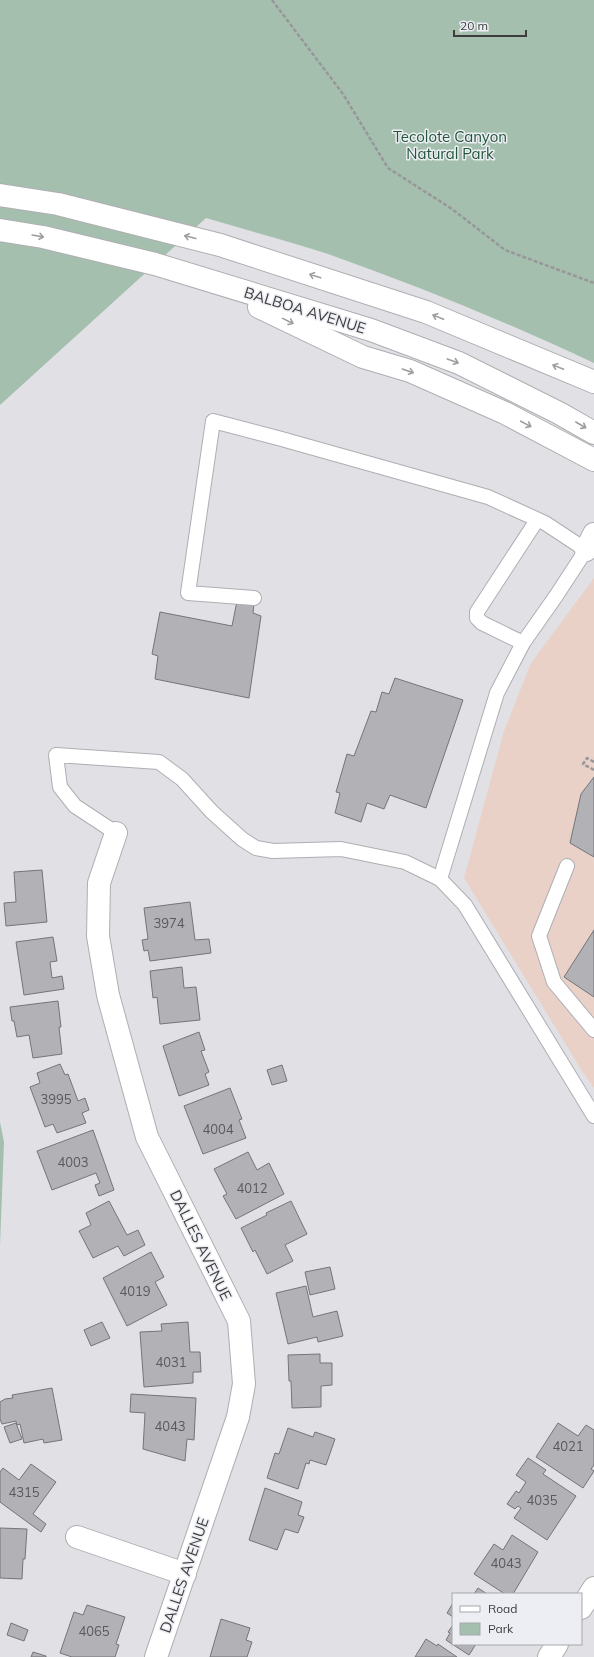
<svg xmlns="http://www.w3.org/2000/svg" width="594" height="1657" font-family="Mulish,sans-serif">
<style>
.commercial{fill:#e9d1c8}
.green{fill:#a5bfaf}
.building{fill:#b1b1b6;stroke:#747479}
.lines{fill:none;stroke-linecap:round;stroke-linejoin:round}
.service-casing{stroke:#aeaeb3;stroke-width:16}
.minor-casing{stroke:#aeaeb3;stroke-width:24}
.primary-casing{stroke:#aeaeb3;stroke-width:24}
.path{stroke:#97979a;stroke-width:2.5;stroke-dasharray:4 2;stroke-linecap:butt}
.service{stroke:#fff;stroke-width:14}
.minor{stroke:#fff;stroke-width:22}
.primary{stroke:#fff;stroke-width:22}
.oneway{stroke:#9e9e9f}
.labels{text-anchor:middle;dominant-baseline:central;stroke-width:3;stroke-linejoin:round;paint-order:stroke}
.number-label{font-size:13px;fill:#5a5a5d}
.park-label{font-size:15px;fill:#21563b;stroke:#edeef3}
.street-label{font-size:15px;fill:#3d3d3f;stroke:#edeef3}
</style>
<rect width="100%" height="100%" fill="#e0e0e5"/>
<polygon class="commercial" points="594,578 594,1088 582,1071 464,878 504,731 531,663"/>
<g class="green">
<path d="M0,0H594V363C507,322 418,286 328,254C288,241 246,230 206,218L0,405Z"/>
<polygon points="0,1122 4,1142 0,1246"/>
</g>
<g class="building">
<polygon points="237,601 254,604 253,613 261,616 249,698 155,679 158,656 152,654 160,612 232,626"/>
<polygon points="395,678 463,700 426,808 390,795 384,809 367,803 361,822 335,813 340,793 336,792 347,754 354,756 371,711 376,712 382,692 389,694"/>
<polygon points="594,777 594,857 570,843 581,794"/>
<polygon points="42,870 47,922 6,926 4,903 16,902 14,872"/>
<polygon points="190,902 195,940 209,939 211,953 150,961 148,950 144,951 142,940 148,939 144,908"/>
<polygon points="594,930 594,997 564,977"/>
<polygon points="53,937 57,961 50,962 52,978 62,976 64,989 24,995 16,942"/>
<polygon points="182,967 184,988 196,987 200,1020 160,1024 157,997 153,998 150,971"/>
<polygon points="58,1001 61,1027 59,1027 62,1054 33,1058 29,1035 17,1037 14,1021 12,1021 10,1007"/>
<polygon points="199,1032 205,1050 201,1051 209,1072 205,1074 209,1085 179,1096 163,1046"/>
<polygon points="60,1064 65,1075 68,1074 78,1101 85,1098 89,1110 82,1113 86,1123 57,1133 53,1124 45,1127 30,1087 40,1083 37,1073"/>
<polygon points="282,1065 287,1081 272,1085 267,1070"/>
<polygon points="230,1088 242,1119 239,1120 246,1138 203,1154 184,1106"/>
<polygon points="93,1130 114,1190 99,1196 95,1185 100,1183 96,1173 52,1190 37,1151"/>
<polygon points="248,1152 257,1170 269,1163 284,1194 236,1219 223,1196 227,1194 214,1169"/>
<polygon points="109,1201 127,1235 138,1230 145,1245 124,1256 118,1246 93,1258 79,1231 91,1225 86,1213"/>
<polygon points="291,1201 307,1234 285,1245 293,1261 267,1274 255,1250 253,1252 241,1228 267,1215 266,1213"/>
<polygon points="151,1252 164,1277 155,1282 167,1305 127,1326 103,1278"/>
<polygon points="330,1267 335,1289 310,1295 305,1272"/>
<polygon points="306,1286 313,1317 337,1311 343,1336 318,1342 317,1337 288,1344 276,1293"/>
<polygon points="102,1322 110,1338 91,1346 84,1330"/>
<polygon points="188,1322 190,1352 200,1352 201,1372 193,1372 193,1383 144,1387 140,1332 162,1331 161,1324"/>
<polygon points="320,1354 320,1363 332,1363 332,1385 321,1386 321,1407 292,1408 291,1381 289,1381 288,1355"/>
<polygon points="52,1388 62,1440 44,1443 43,1439 24,1443 20,1424 17,1425 16,1421 2,1424 0,1419 0,1402 5,1399 13,1398 12,1395"/>
<polygon points="131,1394 196,1398 194,1440 187,1439 185,1461 143,1449 145,1413 130,1412"/>
<polygon points="16,1423 22,1439 10,1443 4,1427"/>
<polygon points="558,1423 578,1436 586,1425 594,1430 594,1465 591,1469 594,1471 583,1488 536,1457"/>
<polygon points="288,1428 313,1437 315,1432 335,1439 326,1465 310,1460 309,1464 306,1463 298,1489 267,1478 275,1453 279,1454"/>
<polygon points="528,1458 546,1470 543,1474 576,1496 547,1540 514,1518 521,1508 518,1506 515,1509 507,1504 516,1491 519,1493 526,1482 516,1475"/>
<polygon points="31,1464 56,1482 33,1514 46,1524 41,1532 0,1502 0,1472 3,1468 19,1480"/>
<polygon points="265,1488 302,1502 298,1515 304,1517 298,1533 285,1529 277,1550 249,1540"/>
<polygon points="0,1528 27,1529 25,1559 23,1559 22,1579 0,1578"/>
<polygon points="512,1535 538,1552 513,1594 505,1594 474,1574 494,1544 503,1550"/>
<polygon points="478,1588 487,1594 474,1594"/>
<polygon points="453,1603 453,1617 447,1613"/>
<polygon points="87,1605 125,1617 116,1644 119,1645 115,1657 72,1657 60,1653 74,1612 83,1615"/>
<polygon points="221,1619 250,1628 246,1640 252,1642 247,1657 210,1657"/>
<polygon points="11,1623 28,1630 24,1641 7,1635"/>
<polygon points="453,1625 453,1644 476,1644 469,1655 446,1640 450,1633 448,1632"/>
<polygon points="426,1639 437,1646 438,1644 457,1657 415,1657"/>
<polygon points="33,1652 46,1656 46,1657 31,1657"/>
</g>
<g class="lines">
<defs>
<g id="service">
<polyline points="254,598 188,593 213,421 278,438 488,497 545,523 586,550 556,596 523,643 497,693 440,879 465,905 594,1116"/>
<polyline points="523,643 482,623 477,618 477,612 537,520"/>
<polyline points="116,833 75,806 60,787 56,755 159,762 182,779 212,812 242,839 256,848 273,851 341,849 405,862 440,879"/>
<polyline points="567,866 539,936 554,982 594,1030"/>
</g>
<g id="minor">
<polyline points="116,833 99,883 98,936 108,995 147,1137 239,1321 244,1384 238,1417 156,1657"/>
<polyline points="77,1537 185,1574"/>
</g>
<g id="primary">
<polyline points="0,195 58,204 220,245 426,312 594,382"/>
<polyline points="0,230 43,237 155,264 371,330 459,363 559,413 594,433"/>
<polyline points="259,307 363,357 410,371 505,413 594,460"/>
<polyline points="586,550 594,534"/>
<polyline points="581,1608 594,1588"/>
<polyline points="549,1657 557,1644"/>
</g>
</defs>
<use href="#service" class="service-casing"/>
<use href="#minor" class="minor-casing"/>
<use href="#primary" class="primary-casing"/>
<g class="path">
<polyline points="272,0 343,94 388,168 452,209 505,250 594,283"/>
<polyline points="594,762 587,758 583,764 594,770"/>
</g>
<use href="#service" class="service"/>
<use href="#minor" class="minor"/>
<use href="#primary" class="primary"/>
</g>
<defs><path id="oneway-shaft" d="M-6 0H5M1.5-3L5.5 0L1.5 3" fill="none" stroke-width="1.6" stroke-linecap="round" stroke-linejoin="round"/></defs>
<g class="oneway">
<use href="#oneway-shaft" transform="translate(38 236) rotate(10)"/>
<use href="#oneway-shaft" transform="translate(190 237) rotate(-166)"/>
<use href="#oneway-shaft" transform="translate(315 276) rotate(-162)"/>
<use href="#oneway-shaft" transform="translate(438 317) rotate(-158)"/>
<use href="#oneway-shaft" transform="translate(288 321) rotate(26)"/>
<use href="#oneway-shaft" transform="translate(453 361) rotate(20)"/>
<use href="#oneway-shaft" transform="translate(558 367) rotate(-158)"/>
<use href="#oneway-shaft" transform="translate(408 371) rotate(19)"/>
<use href="#oneway-shaft" transform="translate(526 424) rotate(28)"/>
<use href="#oneway-shaft" transform="translate(581 425) rotate(30)"/>
</g>
<g class="labels">
<g class="number-label">
<text x="169" y="923">3974</text>
<text x="56" y="1099">3995</text>
<text x="218" y="1129">4004</text>
<text x="73" y="1162">4003</text>
<text x="252" y="1188">4012</text>
<text x="135" y="1291">4019</text>
<text x="171" y="1362">4031</text>
<text x="170" y="1426">4043</text>
<text x="568" y="1446">4021</text>
<text x="24" y="1492">4315</text>
<text x="542" y="1500">4035</text>
<text x="506" y="1563">4043</text>
<text x="94" y="1631">4065</text>
</g>
<g class="park-label">
<text x="450" y="136">Tecolote Canyon<tspan x="450" dy="17">Natural Park</tspan></text>
</g>
<g class="street-label">
<text transform="translate(305 310) rotate(17)">BALBOA AVENUE</text>
<text transform="translate(201 1245) rotate(64)">DALLES AVENUE</text>
<text transform="translate(184 1575) rotate(-71)">DALLES AVENUE</text>
</g>
</g>
<rect x="452" y="1593" width="130" height="52" fill="#edeef3" stroke="#a7a7ab"/>
<rect x="460" y="1606" width="20" height="6" fill="#ffffff" stroke="#a7a7ab"/>
<text x="488" y="1613" font-size="12" fill="#3d3d3f">Road</text>
<rect x="460" y="1623" width="20" height="12" fill="#a5bfaf" stroke="#a7a7ab"/>
<text x="488" y="1633" font-size="12" fill="#3d3d3f">Park</text>
<path d="M454 30v6h72v-6" fill="none" stroke="#3d3d3f" stroke-width="2"/>
<text x="460" y="30" font-size="12" fill="#3d3d3f" stroke="#edeef3" stroke-width="3" paint-order="stroke">20 m</text>
</svg>
